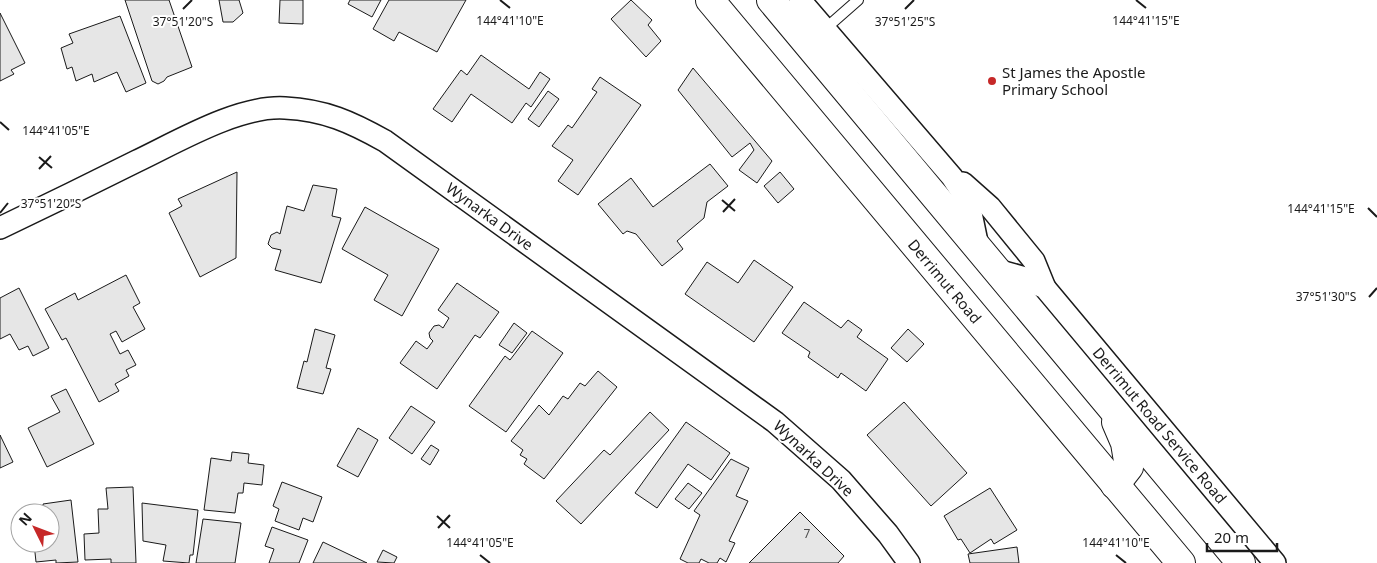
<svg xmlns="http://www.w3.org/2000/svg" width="1377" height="563" font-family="'Noto Sans',sans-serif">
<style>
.building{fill:#e6e6e6;stroke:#1a1a1a}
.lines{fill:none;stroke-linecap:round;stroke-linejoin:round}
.lane-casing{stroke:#1a1a1a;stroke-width:12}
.street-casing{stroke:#1a1a1a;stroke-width:24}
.highway-casing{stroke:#1a1a1a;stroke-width:30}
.lane{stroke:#fff;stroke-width:10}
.street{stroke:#fff;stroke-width:21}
.highway{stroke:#fff;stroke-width:28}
.ticks{fill:none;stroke:#1a1a1a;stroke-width:2}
.poi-dot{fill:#c62828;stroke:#fff;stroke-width:2}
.labels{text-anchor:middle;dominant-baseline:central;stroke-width:4;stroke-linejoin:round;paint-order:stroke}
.number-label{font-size:12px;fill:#4d4d4d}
.poi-label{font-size:15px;fill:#1a1a1a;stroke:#fff;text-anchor:start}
.street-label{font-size:15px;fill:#1a1a1a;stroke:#fff}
.ticks-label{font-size:12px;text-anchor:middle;fill:#1a1a1a;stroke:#fff;stroke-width:4;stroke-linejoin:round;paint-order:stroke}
</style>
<rect width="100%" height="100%" fill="#fff"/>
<g class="building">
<polygon points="125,0 169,0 192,67 167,77 164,81 158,84 152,81"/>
<polygon points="219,0 239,0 243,13 233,22 223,22"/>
<polygon points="280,0 303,0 303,24 279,23"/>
<polygon points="350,0 381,0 372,17 348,4"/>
<polygon points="389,0 466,0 437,52 399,32 394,41 373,29"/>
<polygon points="631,0 652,20 648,25 661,41 646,57 611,19"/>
<polygon points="0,13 25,63 11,70 14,74 0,81"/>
<polygon points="120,16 146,83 126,92 117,72 94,82 92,74 76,81 72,67 67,69 61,48 73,43 69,34"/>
<polygon points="481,55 529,89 540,72 550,79 531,107 526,103 512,123 471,94 452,122 433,109 461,70 467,75"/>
<polygon points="693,68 772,161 757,183 739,170 754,150 750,143 732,157 678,90"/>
<polygon points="600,77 641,105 578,195 558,181 573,160 552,146 568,125 572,128 597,92 592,89"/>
<polygon points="548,91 559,99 539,127 528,119"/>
<polygon points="710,164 728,186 707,202 704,218 677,241 683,249 662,266 636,234 627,231 623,234 598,204 631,178 653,207"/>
<polygon points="237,172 236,258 200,277 169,213 182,206 178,199"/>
<polygon points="780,172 794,189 778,203 764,186"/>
<polygon points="313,185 337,189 332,216 341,218 321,283 275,270 281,250 272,248 268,244 271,235 277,232 280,234 287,206 304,211"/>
<polygon points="365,207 439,249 402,316 374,300 388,275 342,249"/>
<polygon points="754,260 793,287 754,342 685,294 707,262 738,283"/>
<polygon points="126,275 140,303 133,307 145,329 122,342 116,331 110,334 120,354 128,350 136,365 126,370 129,376 115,384 119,391 99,402 66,338 62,340 45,309 75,293 78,300"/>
<polygon points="457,283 499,312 480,338 475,335 437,389 400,363 416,341 427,349 433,341 430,338 429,333 434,326 439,325 443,328 449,318 438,310"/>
<polygon points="19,288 49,348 33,356 28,346 19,350 10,334 0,339 0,298"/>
<polygon points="804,302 841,328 848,320 862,330 857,337 888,359 866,391 841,373 838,378 808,357 810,352 782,333"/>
<polygon points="514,323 527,333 512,353 499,345"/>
<polygon points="315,329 335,335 326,368 331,369 323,394 297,388 304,361 307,362"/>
<polygon points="908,329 924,344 907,362 891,348"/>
<polygon points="532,331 563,353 506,432 469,406 505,356 510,360"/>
<polygon points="598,371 617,387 544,479 524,464 527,459 520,455 523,450 511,441 539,405 549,415 563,396 568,399 580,383 585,386"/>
<polygon points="66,389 94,444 47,467 28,428 60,412 51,396"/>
<polygon points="904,402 967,473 931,506 867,435"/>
<polygon points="411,406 435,422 412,454 389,438"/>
<polygon points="650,412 669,430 581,524 556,501 604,450 610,455"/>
<polygon points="686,422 730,453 711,480 688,464 657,508 635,493"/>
<polygon points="358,428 378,440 358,477 337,466"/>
<polygon points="0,435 13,462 0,468"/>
<polygon points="431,445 439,450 430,465 421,459"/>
<polygon points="232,452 249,454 248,463 264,465 262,485 244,483 243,493 238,493 235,513 204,510 211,458 231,461"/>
<polygon points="731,459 749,468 736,496 748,501 729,541 735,543 726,562 720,558 717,563 709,563 701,559 699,563 688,563 680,559 700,515 694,511"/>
<polygon points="282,482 322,497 313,522 303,518 299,530 275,521 279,509 273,506"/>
<polygon points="688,483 702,493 689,509 675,499"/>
<polygon points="133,487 136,563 111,563 111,559 85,560 84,534 99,533 98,509 108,509 106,488"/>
<polygon points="990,488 1017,530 994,544 991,539 970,553 961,539 958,540 944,516"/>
<polygon points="71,500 78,562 56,563 56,560 36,562 34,543 50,543 50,513 44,513 43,504"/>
<polygon points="142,503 198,510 193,555 190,555 189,563 163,561 166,545 143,541"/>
<polygon points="800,512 844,556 838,563 749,563"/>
<polygon points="203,519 241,523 235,563 196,563"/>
<polygon points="272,527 308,540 299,563 269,563 274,549 265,546"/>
<polygon points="323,542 367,563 313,563"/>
<polygon points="1017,547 1019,563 970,563 968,554"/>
<polygon points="383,550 397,557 394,563 377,562"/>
</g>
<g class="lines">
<defs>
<polyline id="lane" points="825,29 858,0"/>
<g id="street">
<polyline points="800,0 952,177 969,203 978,247"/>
<polyline points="963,183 990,207 1034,261 1045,288"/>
<path d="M0,228C46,206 91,184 137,161C177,142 239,105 285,108C325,110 351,122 385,141L775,422L841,480L888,534L909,563"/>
<polyline points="997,270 1022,277 1045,288 1275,563"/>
</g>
<g id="highway">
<polyline points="710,0 1181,563"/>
<polyline points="771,0 1241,563"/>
<polyline points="1115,485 1129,467 1125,443 1116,422"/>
</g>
</defs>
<use href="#lane" class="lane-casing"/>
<use href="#street" class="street-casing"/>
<use href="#highway" class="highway-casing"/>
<use href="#lane" class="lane"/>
<use href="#street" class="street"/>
<use href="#highway" class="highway"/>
</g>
<path class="ticks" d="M500,0L510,8M1136,0L1146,8M183,9L192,0M905,9L914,0M0,122L9,130M39,157L52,168M39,169L51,156M722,200L735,211M1368,208L1377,217M723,212L735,199M0,213L8,203M1369,297L1377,288M437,516L450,528M438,528L450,515M480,555L490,563M1116,555L1126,563"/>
<circle class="poi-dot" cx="992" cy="81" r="5"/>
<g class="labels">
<g class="number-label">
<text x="807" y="533">7</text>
</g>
<g class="poi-label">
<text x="1002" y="72">St James the Apostle<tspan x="1002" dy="17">Primary School</tspan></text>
</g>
<g class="street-label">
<text transform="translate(490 216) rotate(36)">Wynarka Drive</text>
<text transform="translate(945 281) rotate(50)">Derrimut Road</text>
<text transform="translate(1160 425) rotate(50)">Derrimut Road Service Road</text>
<text transform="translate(814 458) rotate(43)">Wynarka Drive</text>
</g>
</g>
<g class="ticks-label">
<text x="510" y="25">144°41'10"E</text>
<text x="1146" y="25">144°41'15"E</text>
<text x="183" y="26">37°51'20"S</text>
<text x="905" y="26">37°51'25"S</text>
<text x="56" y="135">144°41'05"E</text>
<text x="51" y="208">37°51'20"S</text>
<text x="1321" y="213">144°41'15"E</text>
<text x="1326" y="301">37°51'30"S</text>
<text x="480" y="547">144°41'05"E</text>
<text x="1116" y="547">144°41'10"E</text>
</g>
<g transform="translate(35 528) rotate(312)"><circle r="24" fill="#ffffff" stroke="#a3a3a3"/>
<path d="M0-4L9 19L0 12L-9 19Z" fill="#c62828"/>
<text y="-8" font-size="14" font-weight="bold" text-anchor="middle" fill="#1a1a1a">N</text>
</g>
<path d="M1207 543v8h70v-8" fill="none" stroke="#1a1a1a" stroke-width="2.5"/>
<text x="1214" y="543" font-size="15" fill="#1a1a1a" stroke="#ffffff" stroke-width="4" paint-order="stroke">20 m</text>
</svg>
